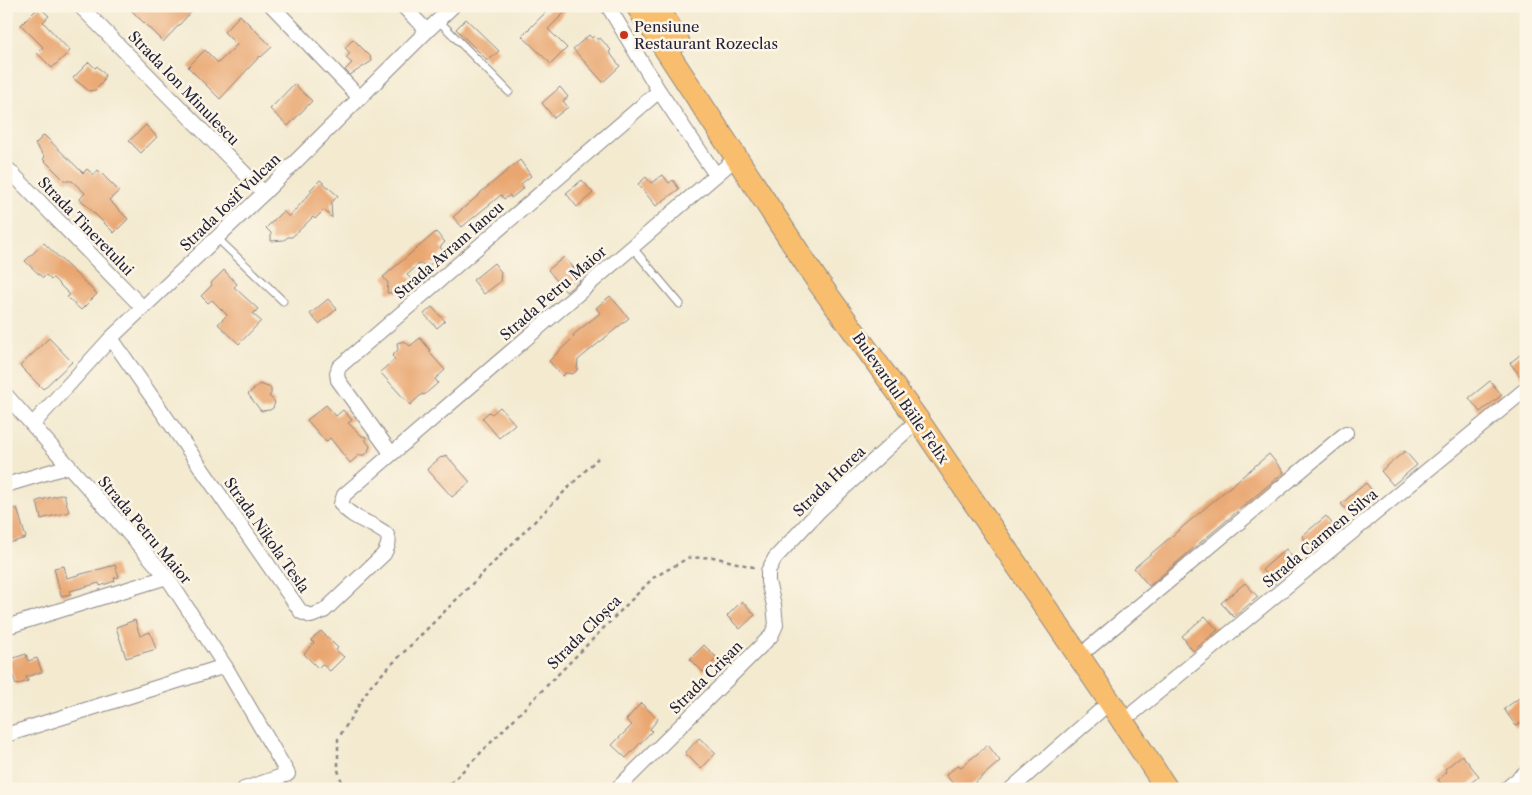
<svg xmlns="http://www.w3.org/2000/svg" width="1532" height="795" font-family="'Libre Caslon Text',serif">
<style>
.building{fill:#e9a66f}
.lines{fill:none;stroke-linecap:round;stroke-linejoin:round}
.lane-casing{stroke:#8a8686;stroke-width:9}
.street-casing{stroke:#8a8686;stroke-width:16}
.primary-casing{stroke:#8a8686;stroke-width:24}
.path{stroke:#8a8686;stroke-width:2.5;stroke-dasharray:4 4;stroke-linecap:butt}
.lane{stroke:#fff;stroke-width:7}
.street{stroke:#fff;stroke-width:14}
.primary{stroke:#f9be6d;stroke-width:22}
.poi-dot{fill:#c8321e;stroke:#fcf5e5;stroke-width:2}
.labels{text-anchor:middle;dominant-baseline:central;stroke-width:5;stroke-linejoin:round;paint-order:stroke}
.poi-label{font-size:15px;fill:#22223b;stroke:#fcf5e5;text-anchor:start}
.street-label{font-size:15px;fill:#22223b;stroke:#fcf5e5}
</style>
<rect width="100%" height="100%" fill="#fcf5e5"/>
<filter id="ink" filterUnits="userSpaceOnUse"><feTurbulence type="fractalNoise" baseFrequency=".02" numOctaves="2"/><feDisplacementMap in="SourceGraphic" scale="10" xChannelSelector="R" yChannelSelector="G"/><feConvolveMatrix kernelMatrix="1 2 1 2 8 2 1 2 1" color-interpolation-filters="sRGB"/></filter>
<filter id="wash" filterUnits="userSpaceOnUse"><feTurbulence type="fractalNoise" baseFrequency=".0096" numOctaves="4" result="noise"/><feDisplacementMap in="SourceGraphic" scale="20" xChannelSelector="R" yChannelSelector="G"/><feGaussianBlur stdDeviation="1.12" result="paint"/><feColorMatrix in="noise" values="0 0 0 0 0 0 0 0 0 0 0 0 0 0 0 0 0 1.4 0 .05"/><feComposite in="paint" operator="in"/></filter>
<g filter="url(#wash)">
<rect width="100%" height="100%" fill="#f3ead0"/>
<g id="blocks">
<g class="building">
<polygon points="127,6 197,6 163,42"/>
<polygon points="552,6 571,6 548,29 567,48 551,64 522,36"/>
<polygon points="39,7 49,16 43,22 70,51 52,68 37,53 43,47 21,25"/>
<polygon points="240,15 272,47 261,57 260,56 220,99 188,67 205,50 218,63 237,45 224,32"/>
<polygon points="466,19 499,51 488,61 456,29"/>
<polygon points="589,35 592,38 594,36 598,40 600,38 611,50 609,52 620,66 603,82 573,49"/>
<polygon points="353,39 371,57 370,58 372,61 350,75 345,70 352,63 346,58 350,53 345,48"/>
<polygon points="89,62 95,68 97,66 105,75 102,83 95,90 89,91 73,78"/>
<polygon points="294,84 312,101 288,126 270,109"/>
<polygon points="560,87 568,97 563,101 568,107 554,118 542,103"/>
<polygon points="146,125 157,137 141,153 129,141"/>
<polygon points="44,135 83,173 87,169 94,175 98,170 119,191 109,200 128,219 114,233 80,199 85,193 72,181 65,181 43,159 45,157 35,144"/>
<polygon points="520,160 531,176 521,184 524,188 511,198 510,195 504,199 501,195 462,227 453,217 480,194 480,193"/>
<polygon points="663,175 669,183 673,180 679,189 656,206 638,184 646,177 651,183"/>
<polygon points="320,180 338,196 331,203 332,218 324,210 315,219 313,217 292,237 288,237 284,240 271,241 271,233 266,228 283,211 289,217 312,191 310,190"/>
<polygon points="582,180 593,193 577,207 566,193"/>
<polygon points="436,232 445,242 440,247 444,252 438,257 438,263 432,263 429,265 419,264 407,275 412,280 405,286 405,292 387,293 388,283 383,277"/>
<polygon points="44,243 97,294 81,310 67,297 70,295 53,278 51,280 46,275 43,278 25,261"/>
<polygon points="564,257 575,269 572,271 580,281 566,292 548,270"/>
<polygon points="494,263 501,272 500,282 484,294 473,280"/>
<polygon points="224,270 237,284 234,287 258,309 253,314 261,321 239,344 218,324 227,315 212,300 208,303 201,296 212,285 211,283"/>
<polygon points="610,296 629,318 578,360 577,370 573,374 566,373 562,376 549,361 574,337 573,335 600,313 596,308"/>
<polygon points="328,299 337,309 319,324 310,314"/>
<polygon points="432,307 445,321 437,328 424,314"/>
<polygon points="49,338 72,362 43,389 20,366"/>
<polygon points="420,338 431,351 429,352 445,370 435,379 438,383 424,395 422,394 410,405 380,372 395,359 392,356 398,350 397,343 404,341 410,346"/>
<polygon points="1526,350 1526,380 1524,381 1510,363"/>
<polygon points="1490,381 1502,395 1480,412 1469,398"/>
<polygon points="260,384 271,388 271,394 269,396 275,402 273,408 270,410 261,411 248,394"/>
<polygon points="326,405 336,416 343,410 352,420 348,423 362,436 366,437 366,441 370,446 368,452 365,455 359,455 350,463 330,438 326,442 307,420"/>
<polygon points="500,407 515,424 499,438 482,418 489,412 492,414"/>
<polygon points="1405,451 1417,465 1393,485 1381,471"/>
<polygon points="1269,454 1284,472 1149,586 1134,568"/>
<polygon points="446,455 470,482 452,497 427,469 441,457 442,458"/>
<polygon points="1366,483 1378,498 1354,518 1341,504"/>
<polygon points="64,494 69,512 41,519 37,501"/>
<polygon points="17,508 26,538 6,544 6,512"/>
<polygon points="1326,516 1338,531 1314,551 1302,536"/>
<polygon points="1286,549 1298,564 1274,584 1262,570"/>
<polygon points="115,565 119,577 114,578 115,581 100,586 99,583 70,591 71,594 61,596 54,568 64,566 67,578"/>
<polygon points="1245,583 1258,597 1234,617 1221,603"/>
<polygon points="742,601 755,615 740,629 727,616"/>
<polygon points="1205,616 1218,630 1193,651 1182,636"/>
<polygon points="135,620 140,636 150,632 156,649 126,658 116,627"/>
<polygon points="321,631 338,648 336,650 344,657 330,671 322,664 318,668 304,654 314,643 311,640"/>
<polygon points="704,645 717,658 703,672 690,659"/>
<polygon points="26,654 28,661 37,658 42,672 26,677 28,681 16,685 8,660"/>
<polygon points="1526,693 1526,719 1516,726 1504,709"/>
<polygon points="641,703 658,719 650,729 652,731 626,758 612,745 632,725 626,720"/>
<polygon points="699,738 716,753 701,769 685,753"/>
<polygon points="988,745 1000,761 968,789 957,789 946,775 958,765 961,767"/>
<polygon points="1462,755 1479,776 1464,789 1446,789 1438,780 1447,772 1445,769"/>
</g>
</g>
</g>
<g filter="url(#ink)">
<use href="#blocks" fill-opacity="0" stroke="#8a8686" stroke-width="1"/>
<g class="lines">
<defs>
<g id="lane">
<polyline points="438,20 509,92"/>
<polyline points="217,238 283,301"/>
<polyline points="632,247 680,304"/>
</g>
<g id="street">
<polyline points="80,6 264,193"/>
<polyline points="272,6 360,98"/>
<polyline points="403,6 427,31"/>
<polyline points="608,6 659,91 716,175"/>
<polyline points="6,167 143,308"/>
<path d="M111,338L301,612L311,616L324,611L384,554C387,548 391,541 387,535C384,531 378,529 374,526C362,520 349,515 341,504L344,495L736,158"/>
<polyline points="6,395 167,577 225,666 288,774 244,789"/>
<polyline points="33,424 111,338 264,193 427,31 453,6"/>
<polyline points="391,453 338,380 337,373 339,367 659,91"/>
<polyline points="6,485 69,466"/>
<polyline points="6,627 167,577"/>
<polyline points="1090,647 1346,433"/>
<polyline points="1134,712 1526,389"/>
<polyline points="6,735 225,666"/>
<polyline points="617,789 771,636 776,625 774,605 768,582 768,571 775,558 820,510 918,420"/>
<polyline points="1011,789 1110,702"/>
<polyline points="1506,789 1526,772"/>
</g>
<g id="primary">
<polyline points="637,6 816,279 918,420 1110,702 1167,789"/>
<polyline points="657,6 678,41"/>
</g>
</defs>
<use href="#lane" class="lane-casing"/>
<use href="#street" class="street-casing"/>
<use href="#primary" class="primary-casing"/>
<g class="path">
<polyline points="344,789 338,770 338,739 371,685 598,458"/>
<polyline points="445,789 653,578 688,558 713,557 757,568"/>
</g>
<use href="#lane" class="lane"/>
<use href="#street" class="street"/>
<use href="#primary" class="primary"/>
</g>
</g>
<circle class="poi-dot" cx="624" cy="35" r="5"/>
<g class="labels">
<g class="poi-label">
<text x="634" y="26">Pensiune<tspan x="634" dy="17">Restaurant Rozeclas</tspan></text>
</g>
<g class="street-label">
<text transform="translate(184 88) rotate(46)">Strada Ion Minulescu</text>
<text transform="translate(230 202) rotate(-44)">Strada Iosif Vulcan</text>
<text transform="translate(86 226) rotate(46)">Strada Tineretului</text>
<text transform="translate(449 250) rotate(-41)">Strada Avram Iancu</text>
<text transform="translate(553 293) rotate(-41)">Strada Petru Maior</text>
<text transform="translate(901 398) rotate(55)">Bulevardul Băile Felix</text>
<text transform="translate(829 481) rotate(-44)">Strada Horea</text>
<text transform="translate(145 530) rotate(50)">Strada Petru Maior</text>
<text transform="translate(267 535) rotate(55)">Strada Nikola Tesla</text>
<text transform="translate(1320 538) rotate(-40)">Strada Carmen Silva</text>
<text transform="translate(584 632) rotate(-45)">Strada Cloșca</text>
<text transform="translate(706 677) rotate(-45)">Strada Crișan</text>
</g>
</g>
<rect width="1532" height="795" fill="none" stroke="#fcf5e5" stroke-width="25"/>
</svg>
